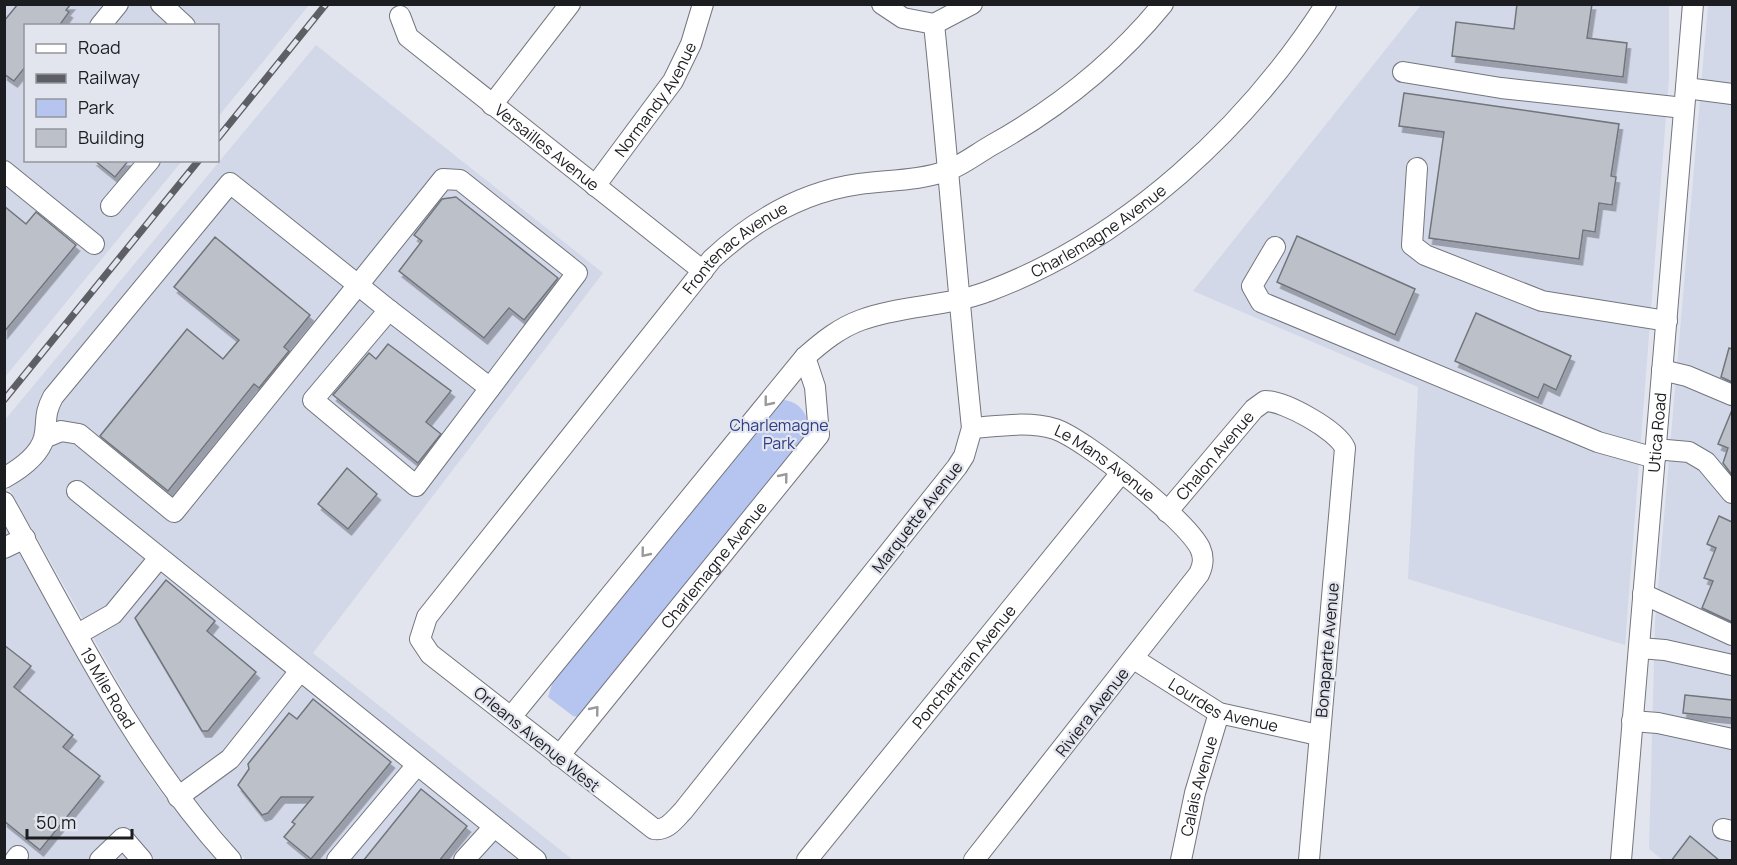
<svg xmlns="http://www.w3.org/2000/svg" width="1737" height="865" font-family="Manrope,sans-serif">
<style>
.built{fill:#d2d8e8}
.green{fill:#b6c5ef}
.building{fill:#bcc0c8;stroke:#71747b;stroke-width:1.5;filter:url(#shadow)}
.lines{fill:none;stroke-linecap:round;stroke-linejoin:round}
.minor-casing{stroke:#73767e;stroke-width:22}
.minor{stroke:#fff;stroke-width:20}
.rail-casing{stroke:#5d5f64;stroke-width:7}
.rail{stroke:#e2e5ee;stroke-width:4.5;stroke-dasharray:14;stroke-linecap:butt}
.oneway{stroke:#99999b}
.labels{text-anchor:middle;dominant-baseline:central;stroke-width:4.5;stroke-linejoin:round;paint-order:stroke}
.street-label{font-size:16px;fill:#1c1d20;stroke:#e2e5ee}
.park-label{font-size:16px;fill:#2d3d85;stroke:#e2e5ee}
</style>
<defs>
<filter id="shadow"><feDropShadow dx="3.5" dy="6" stdDeviation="0" flood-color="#0004"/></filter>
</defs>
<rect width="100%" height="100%" fill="#e2e5ee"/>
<g class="built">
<polygon points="5,5 309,5 218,117 218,26 26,26 26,160 182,161 5,377"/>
<polygon points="1421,5 1669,5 1669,78 1625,645 1408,579 1418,387 1193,291"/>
<polygon points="1708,5 1732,5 1732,860 1663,860 1649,849 1655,622"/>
<polygon points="316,45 603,273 313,653 573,860 246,860 209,817 152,742 5,481 4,421"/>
<polygon points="4,523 125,738 160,791 217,860 5,860"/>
</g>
<path class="green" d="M785,400C804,404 811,419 806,437L580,717L573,716L548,697L554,678L772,404Z"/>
<g class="building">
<polygon points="18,4 71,4 66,10 69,12 59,26 26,26 26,66 14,81 4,74 4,21"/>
<polygon points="1517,4 1592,4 1587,38 1627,43 1623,77 1452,56 1456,22 1514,29"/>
<polygon points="1404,93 1619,124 1611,176 1616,177 1612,205 1599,203 1595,232 1583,230 1579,259 1429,238 1444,132 1399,126"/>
<polygon points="94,160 129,160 115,177"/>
<polygon points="456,197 558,278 524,320 509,308 484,338 399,271 422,241 414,235 442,199"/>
<polygon points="4,206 26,224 36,212 76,245 4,332"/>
<polygon points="1297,236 1415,289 1395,335 1277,282"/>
<polygon points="215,237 310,315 284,347 289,351 259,388 254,384 168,491 100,436 187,329 223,359 239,340 174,287"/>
<polygon points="1476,313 1571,356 1556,390 1544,384 1538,398 1455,361"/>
<polygon points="388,344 451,391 426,422 441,434 418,463 333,395 369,353 376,359"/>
<polygon points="1729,348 1732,349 1732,382 1721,377"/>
<polygon points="1732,410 1732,475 1723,463 1728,448 1718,444"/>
<polygon points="347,468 377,494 348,529 318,504"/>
<polygon points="1719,516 1732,522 1732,622 1702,608 1713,581 1704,578 1716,548 1707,544"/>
<polygon points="166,580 215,621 207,631 256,672 208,731 202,731 135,618"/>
<polygon points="4,645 31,666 14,687 73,735 63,747 100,776 40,850 4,821"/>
<polygon points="1685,695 1732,700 1732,718 1683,713"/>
<polygon points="313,699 391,762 311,859 284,837 295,824 292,822 313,797 281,797 268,813 262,815 238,785 249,769 248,764 289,713 297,719"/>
<polygon points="421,789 467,826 439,861 363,861"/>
<polygon points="1690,836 1720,861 1671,861"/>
</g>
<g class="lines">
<defs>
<g id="minor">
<polyline points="161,4 185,26"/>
<polyline points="882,4 903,18 934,24"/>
<path id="s1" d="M400,16L408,37L703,271"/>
<path id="s2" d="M934,24C948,159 958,294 972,428L964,456L957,467L683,811C674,820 667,831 654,829L430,654L420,639L427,617L712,259C754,220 801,192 859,184C888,180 920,181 949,170C964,164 978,153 992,145C1058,108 1115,63 1163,4"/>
<polyline points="934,24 972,4"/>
<polyline points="100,26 118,4"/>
<polyline points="1403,72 1501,88 1684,108"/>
<polyline points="1686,88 1732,94"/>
<polyline points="492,105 570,4"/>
<polyline points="1417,168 1412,245 1425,255 1542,301 1667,321"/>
<polyline points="4,171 94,244"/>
<polygon points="443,179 460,180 577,273 416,486 313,400 389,310 358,285"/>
<path id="s3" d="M595,186L673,81L691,44L703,4"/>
<polyline points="111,206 150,160"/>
<polyline points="1275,247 1252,286 1261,302 1598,442 1655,458"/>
<polyline points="389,310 490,388"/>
<polyline points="1662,370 1687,376 1732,395"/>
<path id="s4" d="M972,428C999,426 1029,421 1055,429C1085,439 1186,520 1200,548C1204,557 1204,564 1199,574L974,860"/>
<polyline points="1655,449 1689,452 1706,462 1732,493"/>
<path d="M4,478C20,469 39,456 44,438C48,421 43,416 53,397L230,183L358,285L174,512L79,434L61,431L44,438"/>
<polyline points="77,491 536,860"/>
<path id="s5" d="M4,502C73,626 135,755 231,860"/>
<path id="s6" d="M1167,512L1254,409L1265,401C1285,401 1337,430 1345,448L1309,860"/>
<polyline points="4,548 25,538"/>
<polyline points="1643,594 1732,635"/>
<polyline points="78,634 113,614 159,558"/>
<polyline points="1639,648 1665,650 1732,665"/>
<path id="s7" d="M1134,659L1219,713L1318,735"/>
<path id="s8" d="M511,717L805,357C822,342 839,328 861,320C902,305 947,307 989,291C1127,239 1247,127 1326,4"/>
<polyline points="1632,721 1658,723 1732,739"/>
<path id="s9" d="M559,756L819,435L815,387L805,357"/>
<polyline points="178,797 230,759 300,671"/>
<polyline points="1723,829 1732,831"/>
<polyline points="15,860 18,856"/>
<polyline points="100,860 123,838 142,860"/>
<polyline points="337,860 417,765"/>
<polyline points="464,860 494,827"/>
<path id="s10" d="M807,860L1121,473"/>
<path id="s11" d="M1181,860L1195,793L1219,713"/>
<path id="s12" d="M1621,860L1693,4"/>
</g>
</defs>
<use href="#minor" class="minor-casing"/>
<use href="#minor" class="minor"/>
<defs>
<g id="rail">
<polyline points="218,138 326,4"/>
<polyline points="4,400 199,160"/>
</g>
</defs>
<use href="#rail" class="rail-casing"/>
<use href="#rail" class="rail"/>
</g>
<defs><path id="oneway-chevron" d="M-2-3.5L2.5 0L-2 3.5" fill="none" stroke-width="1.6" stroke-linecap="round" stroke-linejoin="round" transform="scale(1.5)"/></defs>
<g class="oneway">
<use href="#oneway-chevron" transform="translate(768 402) rotate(129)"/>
<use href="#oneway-chevron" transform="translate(784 477) rotate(-51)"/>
<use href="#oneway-chevron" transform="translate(645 553) rotate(129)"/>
<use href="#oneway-chevron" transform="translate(595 710) rotate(-51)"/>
</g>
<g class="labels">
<g class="street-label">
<text stroke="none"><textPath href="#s3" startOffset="106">Normandy Avenue</textPath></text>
<text stroke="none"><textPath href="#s1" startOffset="200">Versailles Avenue</textPath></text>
<text stroke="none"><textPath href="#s8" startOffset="789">Charlemagne Avenue</textPath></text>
<text stroke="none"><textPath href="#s2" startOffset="1731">Frontenac Avenue</textPath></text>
<text stroke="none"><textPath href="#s12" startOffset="429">Utica Road</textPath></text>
<text stroke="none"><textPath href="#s6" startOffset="74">Chalon Avenue</textPath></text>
<text stroke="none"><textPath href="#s4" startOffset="144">Le Mans Avenue</textPath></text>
<text transform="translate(917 517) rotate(-52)">Marquette Avenue</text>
<text stroke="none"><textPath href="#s9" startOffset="246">Charlemagne Avenue</textPath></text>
<text transform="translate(1327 650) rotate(-85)">Bonaparte Avenue</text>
<text stroke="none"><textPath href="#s10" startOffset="249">Ponchartrain Avenue</textPath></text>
<text stroke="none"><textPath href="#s5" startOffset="213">19 Mile Road</textPath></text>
<text stroke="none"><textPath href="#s7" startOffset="102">Lourdes Avenue</textPath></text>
<text transform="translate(1092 712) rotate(-52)">Riviera Avenue</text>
<text transform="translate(537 739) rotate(39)">Orleans Avenue West</text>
<text stroke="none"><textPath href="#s11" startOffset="76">Calais Avenue</textPath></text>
</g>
<g class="park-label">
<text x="779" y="425">Charlemagne<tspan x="779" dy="18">Park</tspan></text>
</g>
</g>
<rect width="1737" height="865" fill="none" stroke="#1c1d20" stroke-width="12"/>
<rect x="24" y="24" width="195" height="138" fill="#e2e5ee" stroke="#93959c" stroke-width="1.5"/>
<rect x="36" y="44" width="30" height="9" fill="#ffffff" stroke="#93959c" stroke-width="1.5"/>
<text x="78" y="54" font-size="18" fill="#1c1d20">Road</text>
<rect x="36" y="74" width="30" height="9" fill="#5d5f64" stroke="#93959c" stroke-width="1.5"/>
<text x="78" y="84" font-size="18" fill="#1c1d20">Railway</text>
<rect x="36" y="99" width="30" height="18" fill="#b6c5ef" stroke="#93959c" stroke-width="1.5"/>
<text x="78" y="114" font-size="18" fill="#1c1d20">Park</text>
<rect x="36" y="129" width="30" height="18" fill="#bcc0c8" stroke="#93959c" stroke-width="1.5"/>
<text x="78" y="144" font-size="18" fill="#1c1d20">Building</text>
<path d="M27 829v9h105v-9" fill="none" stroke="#1c1d20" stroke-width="3"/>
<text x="36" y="829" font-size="18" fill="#1c1d20" stroke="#e2e5ee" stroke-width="4.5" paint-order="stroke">50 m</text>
</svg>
